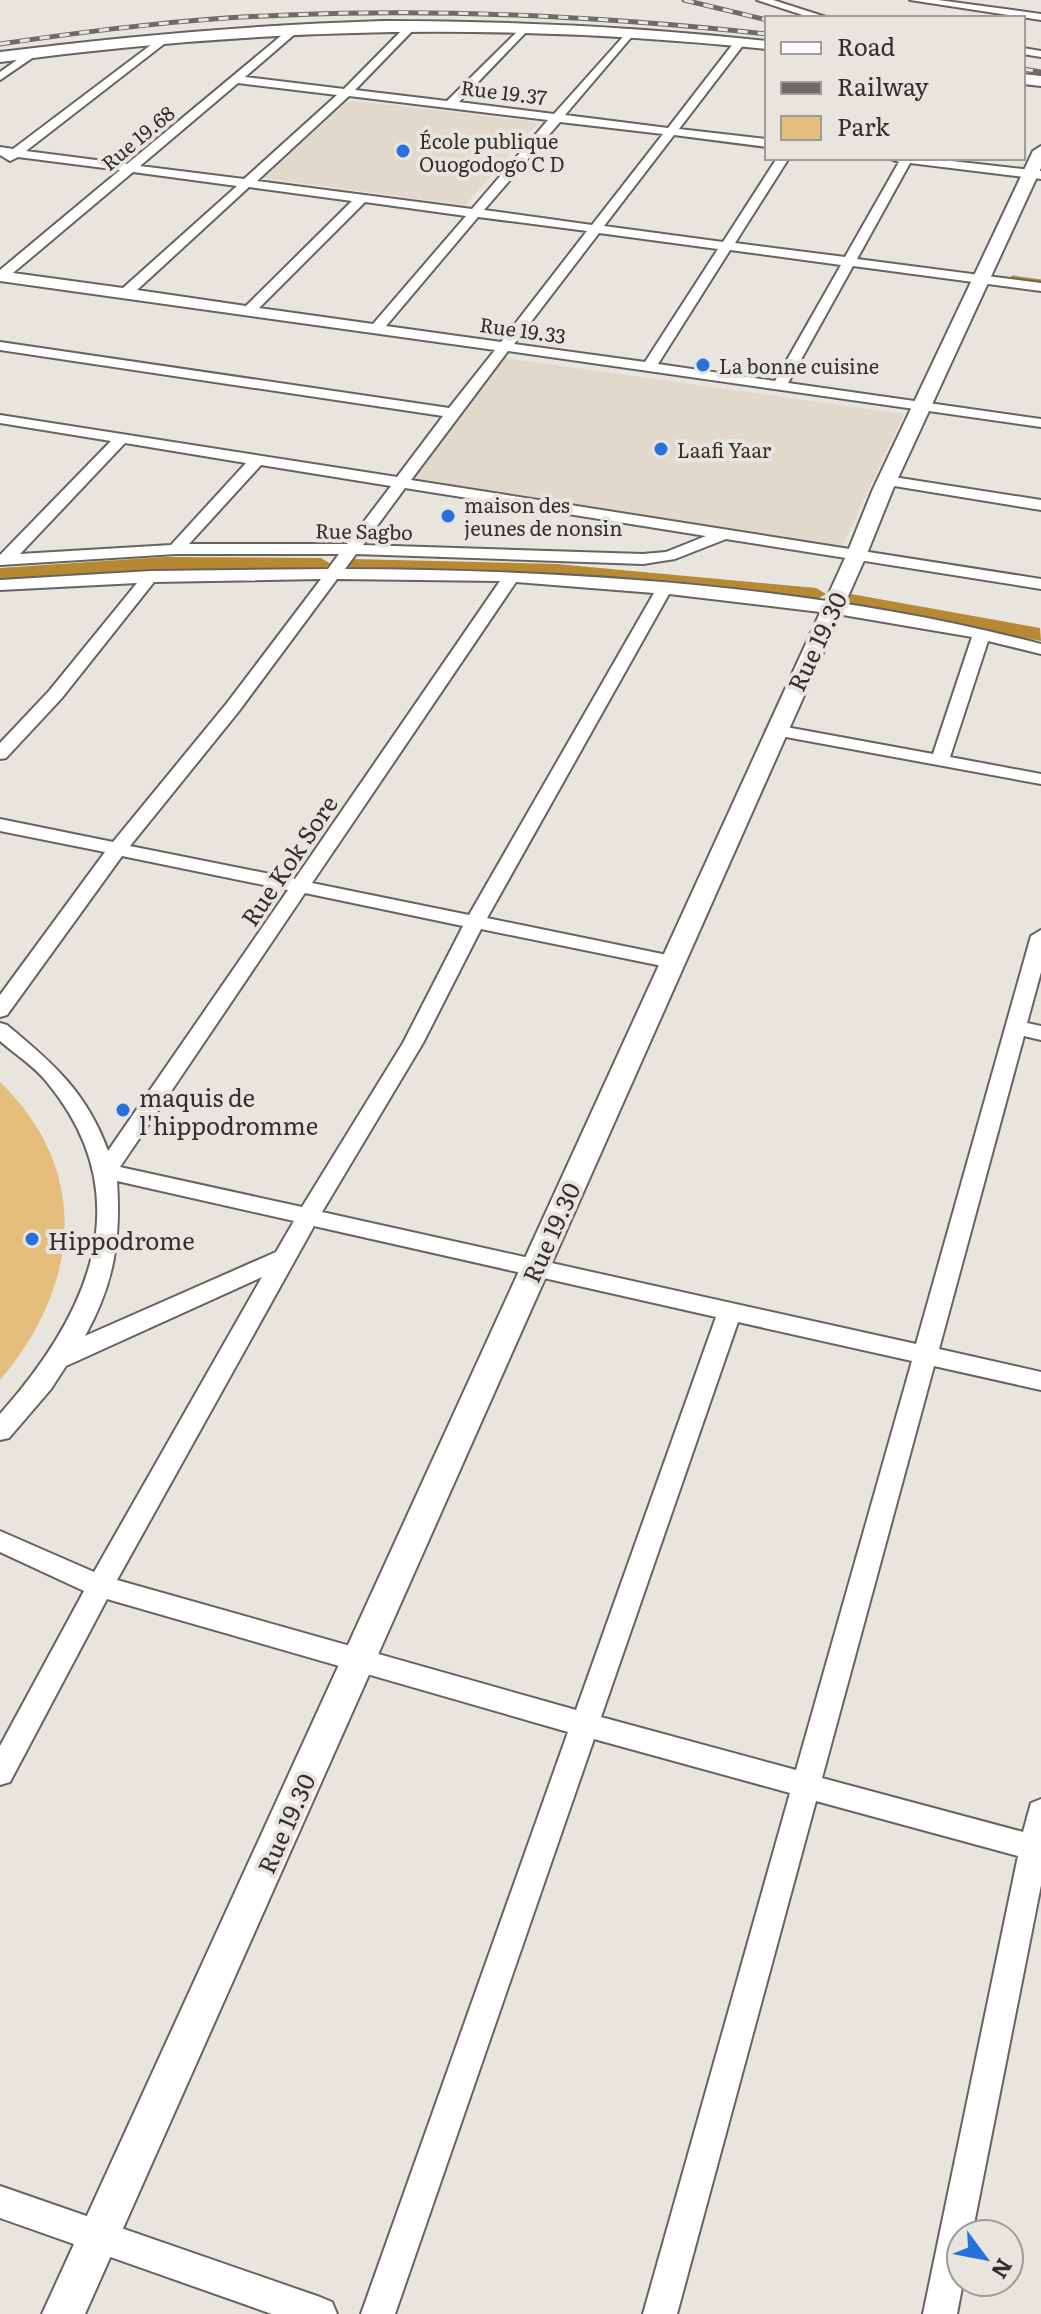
<svg xmlns="http://www.w3.org/2000/svg" width="1041" height="2314" font-family="Literata,serif">
<style>
.built{fill:#e2d9cd}
.green{fill:#e5bd7c}
.water{fill:#b88933}
.lines{fill:none;stroke-linecap:round;stroke-linejoin:round}
.stream{stroke:#b88933;stroke-width:5}
.canal{fill:#b88933;fill-rule:evenodd}
.minor-casing{stroke:#67645f;stroke-width:4}
.tertiary-casing{stroke:#67645f;stroke-width:4}
.secondary-casing{stroke:#67645f;stroke-width:4}
.minor{fill:#fff;fill-rule:evenodd}
.tertiary{fill:#fff;fill-rule:evenodd}
.secondary{fill:#fff;fill-rule:evenodd}
.rail-casing{stroke:#6d6b68;stroke-width:5}
.rail{stroke:#e8e4de;stroke-width:3;stroke-dasharray:10;stroke-linecap:butt}
.poi-dot{fill:#2871dd;stroke:#e8e4de;stroke-width:3}
.labels{text-anchor:middle;dominant-baseline:central;stroke-width:8;stroke-linejoin:round;paint-order:stroke}
.far-street-label{font-size:20px;fill:#31302e;stroke:#e8e4de}
.far-poi-label{font-size:20px;fill:#31302e;stroke:#e8e4de;text-anchor:start}
.street-label{font-size:24px;fill:#31302e;stroke:#e8e4de}
.poi-label{font-size:24px;fill:#31302e;stroke:#e8e4de;text-anchor:start}
</style>
<rect width="100%" height="100%" fill="#e8e4de"/>
<g class="built">
<polygon points="356,101 530,121 537,124 465,205 264,178 346,102"/>
<polygon points="504,358 904,414 840,551 408,483"/>
</g>
<path class="green" d="M0,1082C92,1171 80,1286 0,1380Z"/>
<polygon class="water" points="851,594 1040,628 1041,641 846,603"/>
<g class="lines">
<polyline class="stream" points="1013,278 1041,282"/>
<g class="canal">
<polygon points="163,557 321,558 331,564 321,570 163,569 0,580 0,568"/>
<polygon points="351,559 557,564 816,588 826,594 816,600 557,576 344,569 341,565"/>
</g>
<defs>
<g id="minor">
<polygon points="757,0 773,0 829,18 812,18"/>
<polygon points="910,0 938,0 1041,14 1041,20"/>
<path d="M410,22L419,24L355,90L447,101L525,24L529,25V29L459,102L554,114L630,29L634,30V34L565,115L668,128L736,40H744V44L679,129L767,139V147L674,135L604,226L723,242L777,158H789L735,243L845,257L899,162L888,158H925L1041,171V179L910,163L857,259L1041,283V291L853,266L788,383L1041,419V427L508,351L411,480L1041,579V589L726,539L675,559L643,564L356,554L345,569C575,570 819,586 1041,644V654L988,641L950,757L1041,774V784L775,735L766,730L775,725L933,754L972,637L837,614L669,594L487,918L672,956L682,962L672,968L481,929L423,1043L322,1212L916,1344L1031,936L1041,930V972L1027,1023L1041,1026V1040L1024,1036L939,1349L1041,1372V1390L934,1366L822,1778L1023,1832L1031,1803L1041,1799V1885L972,2234H961L963,2282L957,2314H923L1018,1856L816,1801L677,2314H643L790,1793L594,1739L395,2314H361L568,1732L107,1599L10,1782L0,1785V1746L84,1591L0,1552V1531L94,1572L262,1277L66,1366L51,1389L9,1438L0,1440V1414C88,1315 143,1197 46,1081C34,1066 15,1054 0,1041V1023L7,1025C54,1064 87,1093 108,1151L288,890L122,856L7,1015L0,1017V995L105,852L0,831V819L113,842L227,703L321,579L154,582L61,699L6,758L0,759V743L49,691L137,583L0,590V580L151,571L328,569L339,554H176L0,565V555L111,441L0,423V415L397,477L443,416L0,350V342L449,408L495,350L0,281V270L120,170L18,157L10,161L0,155V147L13,149L164,35L173,37L26,151L127,164L294,25L303,27L245,77L344,89ZM238,83L337,95L244,179L140,166ZM349,96L548,120L472,209L257,181ZM560,122L663,134L592,225L484,210ZM133,172L237,186L123,288L13,273ZM249,187L352,201L246,306L137,290ZM365,202L466,216L373,324L259,308ZM478,217L587,231L501,342L386,326ZM599,233L718,249L645,362L514,344ZM730,250L841,265L775,381L658,364ZM125,443L246,463L171,545L20,554ZM261,465L391,486L347,544H189ZM405,488L706,536L666,552L643,554L363,545ZM337,579L500,581L295,879L130,846L239,711ZM516,582L654,593L469,915L312,883ZM305,893L463,926L403,1043L302,1207L120,1167ZM117,1181L294,1221L276,1252L85,1336C114,1284 121,1240 117,1181ZM314,1226L716,1317L576,1710L117,1580ZM738,1322L912,1361L796,1770L601,1717Z"/>
<polygon points="1023,48 1041,51 1041,57 1023,54"/>
<polygon points="31,50 41,52 0,80 0,72"/>
<polygon points="887,476 1041,500 1041,510 882,484 882,478"/>
<polygon points="0,2186 320,2297 332,2302 337,2314 272,2314 0,2218"/>
</g>
<polygon id="tertiary" points="1041,146 1041,168 893,489 866,556 85,2314 42,2314 846,556 873,489 1033,151"/>
<g id="secondary">
<path d="M383,21C512,21 639,27 767,41V49C503,22 263,27 0,62V52C128,36 255,25 383,21Z"/>
<polygon points="1023,74 1041,76 1041,86 1023,84"/>
</g>
</defs>
<use href="#minor" class="minor-casing"/>
<use href="#tertiary" class="tertiary-casing"/>
<use href="#secondary" class="secondary-casing"/>
<use href="#minor" class="minor"/>
<use href="#tertiary" class="tertiary"/>
<use href="#secondary" class="secondary"/>
<defs>
<g id="rail">
<polyline points="684,0 767,20"/>
<path d="M0,44C96,30 192,18 289,15C449,8 608,17 767,34"/>
<polyline points="1023,69 1041,72"/>
</g>
</defs>
<use href="#rail" class="rail-casing"/>
<use href="#rail" class="rail"/>
</g>
<g class="poi-dot">
<circle cx="403" cy="151" r="8"/>
<circle cx="703" cy="365" r="8"/>
<circle cx="661" cy="449" r="8"/>
<circle cx="448" cy="516" r="8"/>
<circle cx="123" cy="1110" r="8"/>
<circle cx="32" cy="1239" r="8"/>
</g>
<g class="labels">
<g class="far-street-label">
<text transform="translate(504 91) rotate(7)">Rue 19.37</text>
<text transform="translate(137 137) rotate(-40)">Rue 19.68</text>
<text transform="translate(523 329) rotate(8)">Rue 19.33</text>
<text transform="translate(364 530) rotate(1)">Rue Sagbo</text>
</g>
<g class="far-poi-label">
<text x="419" y="140">École publique<tspan x="419" dy="23">Ouogodogo C D</tspan></text>
<text x="719" y="365">La bonne cuisine</text>
<text x="677" y="449">Laafi Yaar</text>
<text x="464" y="504">maison des<tspan x="464" dy="23">jeunes de nonsin</tspan></text>
</g>
<g class="street-label">
<text transform="translate(816 641) rotate(-65)">Rue 19.30</text>
<text transform="translate(288 860) rotate(-56)">Rue Kok Sore</text>
<text transform="translate(550 1232) rotate(-66)">Rue 19.30</text>
<text transform="translate(285 1823) rotate(-66)">Rue 19.30</text>
</g>
<g class="poi-label">
<text x="139" y="1096">maquis de<tspan x="139" dy="28">l'hippodromme</tspan></text>
<text x="48" y="1239">Hippodrome</text>
</g>
</g>
<rect x="765" y="16" width="260" height="144" fill="#e8e4de" stroke="#9f9c98" stroke-width="2"/>
<rect x="781" y="42" width="40" height="12" fill="#ffffff" stroke="#9f9c98" stroke-width="2"/>
<text x="837" y="56" font-size="24" fill="#31302e">Road</text>
<rect x="781" y="82" width="40" height="12" fill="#6d6b68" stroke="#9f9c98" stroke-width="2"/>
<text x="837" y="96" font-size="24" fill="#31302e">Railway</text>
<rect x="781" y="116" width="40" height="24" fill="#e5bd7c" stroke="#9f9c98" stroke-width="2"/>
<text x="837" y="136" font-size="24" fill="#31302e">Park</text>
<g transform="translate(985 2258) rotate(122)"><circle r="38" fill="#e8e4de" stroke="#9f9c98" stroke-width="2"/>
<path d="M0-6L14 30L0 20L-14 30Z" fill="#2871dd"/>
<text y="-12" font-size="22" font-weight="bold" text-anchor="middle" fill="#31302e">N</text>
</g>
</svg>
